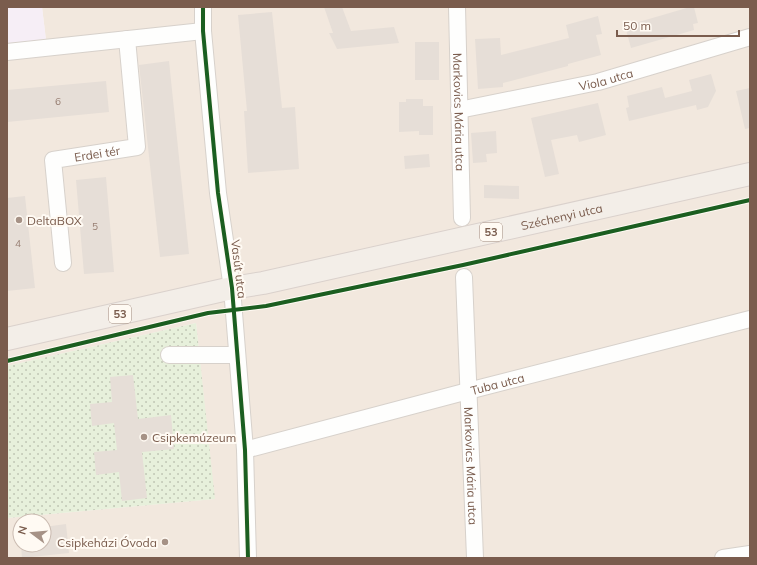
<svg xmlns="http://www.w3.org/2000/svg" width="757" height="565" font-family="Mulish,sans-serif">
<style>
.residential{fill:#f2e8de;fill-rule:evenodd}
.education{fill:#f6eef6}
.park{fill:url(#park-dots)}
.building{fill:#e6ded7}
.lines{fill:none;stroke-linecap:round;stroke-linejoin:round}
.minor-casing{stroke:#d7d1cb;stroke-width:18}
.primary-casing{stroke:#dad1cc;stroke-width:24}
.minor{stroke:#fefefd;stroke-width:16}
.primary{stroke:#f3eee8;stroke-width:22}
.cycleway-casing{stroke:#fffaf3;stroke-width:6}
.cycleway{stroke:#1b5e20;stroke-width:4}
.poi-dot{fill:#a69286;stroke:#fffaf3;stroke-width:1.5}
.labels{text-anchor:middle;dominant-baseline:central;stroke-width:4;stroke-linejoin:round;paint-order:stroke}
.number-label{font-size:10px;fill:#977e72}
.shield{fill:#fffaf3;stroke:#a28b7f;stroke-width:1}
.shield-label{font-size:11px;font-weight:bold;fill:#7a5c4d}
.street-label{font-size:12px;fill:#7a5c4d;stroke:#fffaf3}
.poi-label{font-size:12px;fill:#7a5c4d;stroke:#fffaf3;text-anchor:start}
</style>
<defs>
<pattern id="park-dots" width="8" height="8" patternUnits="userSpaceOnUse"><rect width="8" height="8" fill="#e7f0db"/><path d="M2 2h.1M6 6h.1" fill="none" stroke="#c0c6b4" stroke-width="1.8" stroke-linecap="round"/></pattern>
</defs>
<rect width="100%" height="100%" fill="#f9f5f0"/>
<path class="residential" d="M42,7H750V558H7V518L214,499L196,323L7,366V45L46,40ZM20,521H44V545H20Z"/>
<polygon class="education" points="7,7 42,7 46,40 7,45"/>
<polygon class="park" points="196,323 215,499 7,518 7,366"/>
<g class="building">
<polygon points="324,7 342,7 351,31 394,27 399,43 337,49 329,33 333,33"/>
<polygon points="690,7 694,7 698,23 693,24 694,30 631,48 625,26"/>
<polygon points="272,12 282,108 295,107 299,169 248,173 244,111 247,111 238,15"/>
<polygon points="598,16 602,34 596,35 601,55 568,64 568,66 503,83 503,87 478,89 475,39 500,38 501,55 569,38 566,25"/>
<rect x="415" y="42" width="24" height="38"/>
<polygon points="169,61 189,254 160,257 139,65"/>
<polygon points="711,74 716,91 708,107 697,110 696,105 629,121 626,108 629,107 627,96 662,87 665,98 692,91 689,80"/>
<polygon points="106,81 109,112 7,122 7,90"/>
<polygon points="750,88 750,128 745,129 736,91"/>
<polygon points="406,99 423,99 423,106 433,106 433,135 419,135 419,131 399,132 399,102 406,102"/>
<polygon points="598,103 606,135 579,142 577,135 551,140 559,174 545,177 531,118"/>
<polygon points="496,131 497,153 486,154 487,162 473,163 471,133"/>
<polygon points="429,154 430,167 405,169 404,156"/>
<polygon points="106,177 114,272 84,274 76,180"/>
<polygon points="484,185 519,186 519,199 484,198"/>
<polygon points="25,196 35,288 7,291 7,198"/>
<polygon points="133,375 138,419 171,415 174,449 142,452 147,498 122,501 119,472 96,475 94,452 117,450 114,423 92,426 90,404 112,402 110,377"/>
<polygon points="66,524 69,553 22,558 21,545 44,545 44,527"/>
</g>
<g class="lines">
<defs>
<g id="minor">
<polyline points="203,7 203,31 218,193 232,288 245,450 248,558"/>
<path id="s1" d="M457,7L462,218"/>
<polyline points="7,52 203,31"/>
<path id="s2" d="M459,110L598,82L750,37"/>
<path id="s3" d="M63,263L53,160L137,147L127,39"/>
<path id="s4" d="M464,277L475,558"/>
<polyline points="169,355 237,355"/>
<path id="s5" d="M245,450L468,391L750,319"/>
<polyline points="723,558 750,554"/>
</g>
<g id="primary">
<path id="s6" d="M7,339L232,288L263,283L750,174"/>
</g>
</defs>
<use href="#minor" class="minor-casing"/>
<use href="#primary" class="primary-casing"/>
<use href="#minor" class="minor"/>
<use href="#primary" class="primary"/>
<defs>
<g id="cycleway">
<polyline points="203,7 203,31 218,193 232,288 245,450 248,558"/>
<polyline points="7,361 208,313 266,306 463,265 750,200"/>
</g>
</defs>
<use href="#cycleway" class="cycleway-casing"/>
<use href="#cycleway" class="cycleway"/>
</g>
<g class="poi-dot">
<circle cx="19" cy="220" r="4"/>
<circle cx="144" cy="437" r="4"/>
<circle cx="165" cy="542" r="4"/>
</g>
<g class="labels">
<g class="number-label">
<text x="58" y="101">6</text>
<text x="95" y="226">5</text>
<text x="18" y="243">4</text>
</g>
<g class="shield">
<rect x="480" y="223" width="22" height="18" rx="3"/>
<rect x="109" y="305" width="22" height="18" rx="3"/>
</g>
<g class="shield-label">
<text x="491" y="232">53</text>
<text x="120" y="314">53</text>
</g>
<g class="street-label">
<text stroke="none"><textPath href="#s2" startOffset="150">Viola utca</textPath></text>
<text stroke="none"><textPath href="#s1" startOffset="105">Markovics Mária utca</textPath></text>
<text stroke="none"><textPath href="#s3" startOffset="148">Erdei tér</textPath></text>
<text stroke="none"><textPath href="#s6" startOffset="568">Széchenyi utca</textPath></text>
<text transform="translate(239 269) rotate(83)">Vasút utca</text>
<text stroke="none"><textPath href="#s5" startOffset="261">Tuba utca</textPath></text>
<text stroke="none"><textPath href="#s4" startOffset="189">Markovics Mária utca</textPath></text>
</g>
<g class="poi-label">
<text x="27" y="220">DeltaBOX</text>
<text x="152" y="437">Csipkemúzeum</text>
<text x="157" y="542" text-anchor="end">Csipkeházi Óvoda</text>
</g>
</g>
<rect width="757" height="565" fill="none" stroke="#7a5c4d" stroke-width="16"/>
<g transform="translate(32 533) rotate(286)"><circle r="19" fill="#fffaf3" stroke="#cabbb1"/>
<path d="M0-3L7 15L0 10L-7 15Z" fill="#a69286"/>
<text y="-6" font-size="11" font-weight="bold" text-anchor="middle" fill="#7a5c4d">N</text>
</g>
<path d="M617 30v6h122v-6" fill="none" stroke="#7a5c4d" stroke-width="2"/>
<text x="623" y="30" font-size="12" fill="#7a5c4d" stroke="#fffaf3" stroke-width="3" paint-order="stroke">50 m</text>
</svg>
